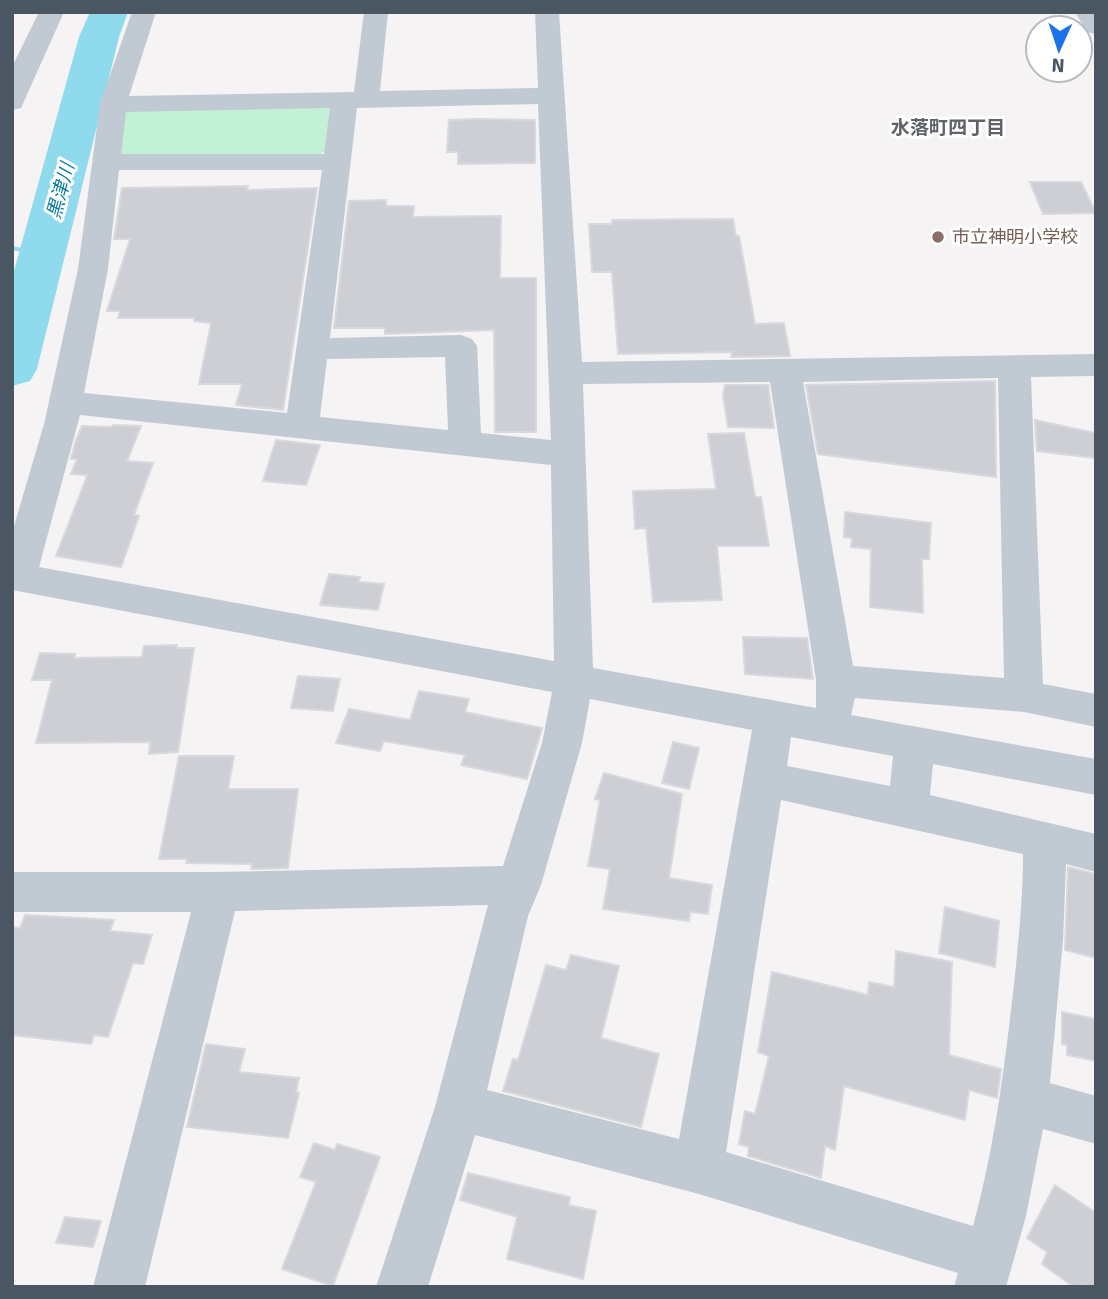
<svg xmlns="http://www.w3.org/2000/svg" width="1108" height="1299" font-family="Signika,'Noto Sans JP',sans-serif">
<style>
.green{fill:#c3f1d5}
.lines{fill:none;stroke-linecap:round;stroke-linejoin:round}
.stream{fill:#90daee;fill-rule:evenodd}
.river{fill:#90daee;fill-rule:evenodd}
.building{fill:#cdcfd5;stroke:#d7d9de;stroke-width:2}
.minor{fill:#c1cad2;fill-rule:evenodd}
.education-dot{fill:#8d6e63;stroke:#fff;stroke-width:2.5}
.labels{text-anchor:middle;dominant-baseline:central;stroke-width:6;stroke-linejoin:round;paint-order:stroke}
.far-education-label{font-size:18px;fill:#785e54;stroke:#fff;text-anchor:start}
.far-neighbourhood-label{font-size:19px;font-weight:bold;fill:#5f6368;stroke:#fff}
.far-water-label{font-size:19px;font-style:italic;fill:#0c7c9b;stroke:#fff}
</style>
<rect width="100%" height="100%" fill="#f5f3f3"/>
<polygon class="green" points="325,104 334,109 329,149 315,157 114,154 119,113 131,107"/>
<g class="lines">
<polygon class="stream" points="12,246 42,252 46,254 42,256 12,250"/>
<polygon class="river" points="90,12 128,12 119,37 37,369 30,381 12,386 12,278 79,37"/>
</g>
<g class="building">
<polygon points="476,119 535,120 535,163 458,164 458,152 447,152 449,120"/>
<polygon points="1030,182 1081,182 1096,213 1043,214"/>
<polygon points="248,186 247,190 317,188 283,410 236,405 242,384 199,384 211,323 194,321 194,318 118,318 120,311 107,311 130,239 114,239 122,188"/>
<polygon points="386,200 386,206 414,206 413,217 501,216 500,278 536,278 536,432 495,432 494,330 385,334 385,328 334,328 349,201"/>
<polygon points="733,219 736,236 739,236 755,324 784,323 790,356 731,357 732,352 618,354 612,272 592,272 589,224 612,224 612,220"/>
<polygon points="995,381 996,477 818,454 806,385"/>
<polygon points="725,385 768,385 774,428 728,427 723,395"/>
<polygon points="1035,420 1096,433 1096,458 1037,451"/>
<polygon points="113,425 141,426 127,461 153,463 134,515 139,516 121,567 56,556 86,479 87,475 71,474 77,459 71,459 76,440 82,426 111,427"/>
<polygon points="744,433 755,497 761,497 769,546 717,546 722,600 653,602 646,528 635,529 633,491 716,489 708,434"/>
<polygon points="276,440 320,445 306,485 263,481"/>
<polygon points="845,512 931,523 929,559 922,559 923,613 870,607 871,549 851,547 852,538 844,537"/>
<polygon points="329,574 360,577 358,582 384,584 378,610 320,605"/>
<polygon points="743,637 807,638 813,679 745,674"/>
<polygon points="177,645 177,648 194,648 178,752 149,754 150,742 36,743 52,680 32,680 40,653 75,654 74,658 142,657 144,646"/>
<polygon points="298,676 340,679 333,711 291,708"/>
<polygon points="419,691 469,699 465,712 542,728 527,779 461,765 465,755 384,741 380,751 336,743 349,709 410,720"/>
<polygon points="673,742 699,748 689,789 662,783"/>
<polygon points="179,756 234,756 228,789 298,789 288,868 251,869 252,864 186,863 187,859 159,859"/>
<polygon points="604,773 682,794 669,878 712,885 708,914 690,912 689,921 603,909 610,869 588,866 600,800 595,799"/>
<polygon points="1068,867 1096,874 1096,958 1065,950"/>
<polygon points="945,907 999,921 995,967 939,953"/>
<polygon points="25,915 114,920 110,931 152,935 143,964 133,963 108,1037 94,1035 91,1044 12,1035 12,927 20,928"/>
<polygon points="896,951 952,962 949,1055 1001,1069 997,1098 969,1090 965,1120 844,1086 835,1150 825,1146 821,1178 748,1156 749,1147 739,1144 745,1111 755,1114 769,1056 758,1052 772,972 868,995 869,982 894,987"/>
<polygon points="571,955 619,966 601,1038 659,1054 641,1127 503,1091 513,1059 518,1060 546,965 566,970"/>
<polygon points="1062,1012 1096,1019 1096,1061 1067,1055 1067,1045 1062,1044"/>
<polygon points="206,1044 245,1049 239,1072 299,1078 296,1092 299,1093 288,1138 187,1127"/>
<polygon points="314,1143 335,1150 337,1144 380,1157 333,1286 282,1269 316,1182 300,1177"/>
<polygon points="468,1173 570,1197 569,1205 596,1211 583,1279 507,1259 517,1217 460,1200"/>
<polygon points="1055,1185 1096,1213 1096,1287 1074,1287 1042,1264 1047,1252 1027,1238"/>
<polygon points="65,1217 101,1221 93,1247 56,1243"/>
</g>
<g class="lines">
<g class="minor">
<polygon points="39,12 64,12 21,108 12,110 12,67"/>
<path d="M132,12H156L129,96L354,92L364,12H388L380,91L538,88L535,12H559L582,362L1096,354V376L1031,377L1043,684L1096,694V727L1024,712L855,698L851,715L1096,759V795L933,764L930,795L1096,834V872L1066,864L1063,940L1050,1083L1096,1096V1144L1043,1129L1026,1216L1006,1287H954L958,1273L699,1194L475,1135L428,1287H376L435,1107L488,905L235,911L145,1287H93L191,912H12V872H218L503,866L542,743L552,692L12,590V533L44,424L78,269L100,104ZM538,104L551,440L481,433L477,346L472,339L461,335L330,338L357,108ZM330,108L324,154H121L126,112ZM119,170H322L287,413L84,393L108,269ZM445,357L448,430L320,417L327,359ZM998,378L1004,678L853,666L803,382ZM770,382L816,680V708L593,668L583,384ZM80,415L551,465L554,661L39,567ZM590,699L752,730L679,1139L487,1090L528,916L541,885L582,743ZM791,737L893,756L890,786L787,766ZM781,800L1023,854C1023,900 1018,947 1013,993C1004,1071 994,1150 973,1226L726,1152Z"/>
<polygon points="1075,12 1096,12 1096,34 1087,32"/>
</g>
</g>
<circle class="education-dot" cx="938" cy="237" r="7"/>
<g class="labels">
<g class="far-education-label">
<text x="952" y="237">市立神明小学校</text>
</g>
<g class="far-neighbourhood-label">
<text x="948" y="128">水落町四丁目</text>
</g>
<g class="far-water-label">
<text transform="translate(61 191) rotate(-75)">黒津川</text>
</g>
</g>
<rect width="1108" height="1299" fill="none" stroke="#4a5661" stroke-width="28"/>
<g transform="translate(1059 49) rotate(183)"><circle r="33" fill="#ffffff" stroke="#b7bbc0" stroke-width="2"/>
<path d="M0-5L12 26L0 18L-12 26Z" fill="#1a73e8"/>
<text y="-10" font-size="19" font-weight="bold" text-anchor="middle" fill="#4a5661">N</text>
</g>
</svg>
